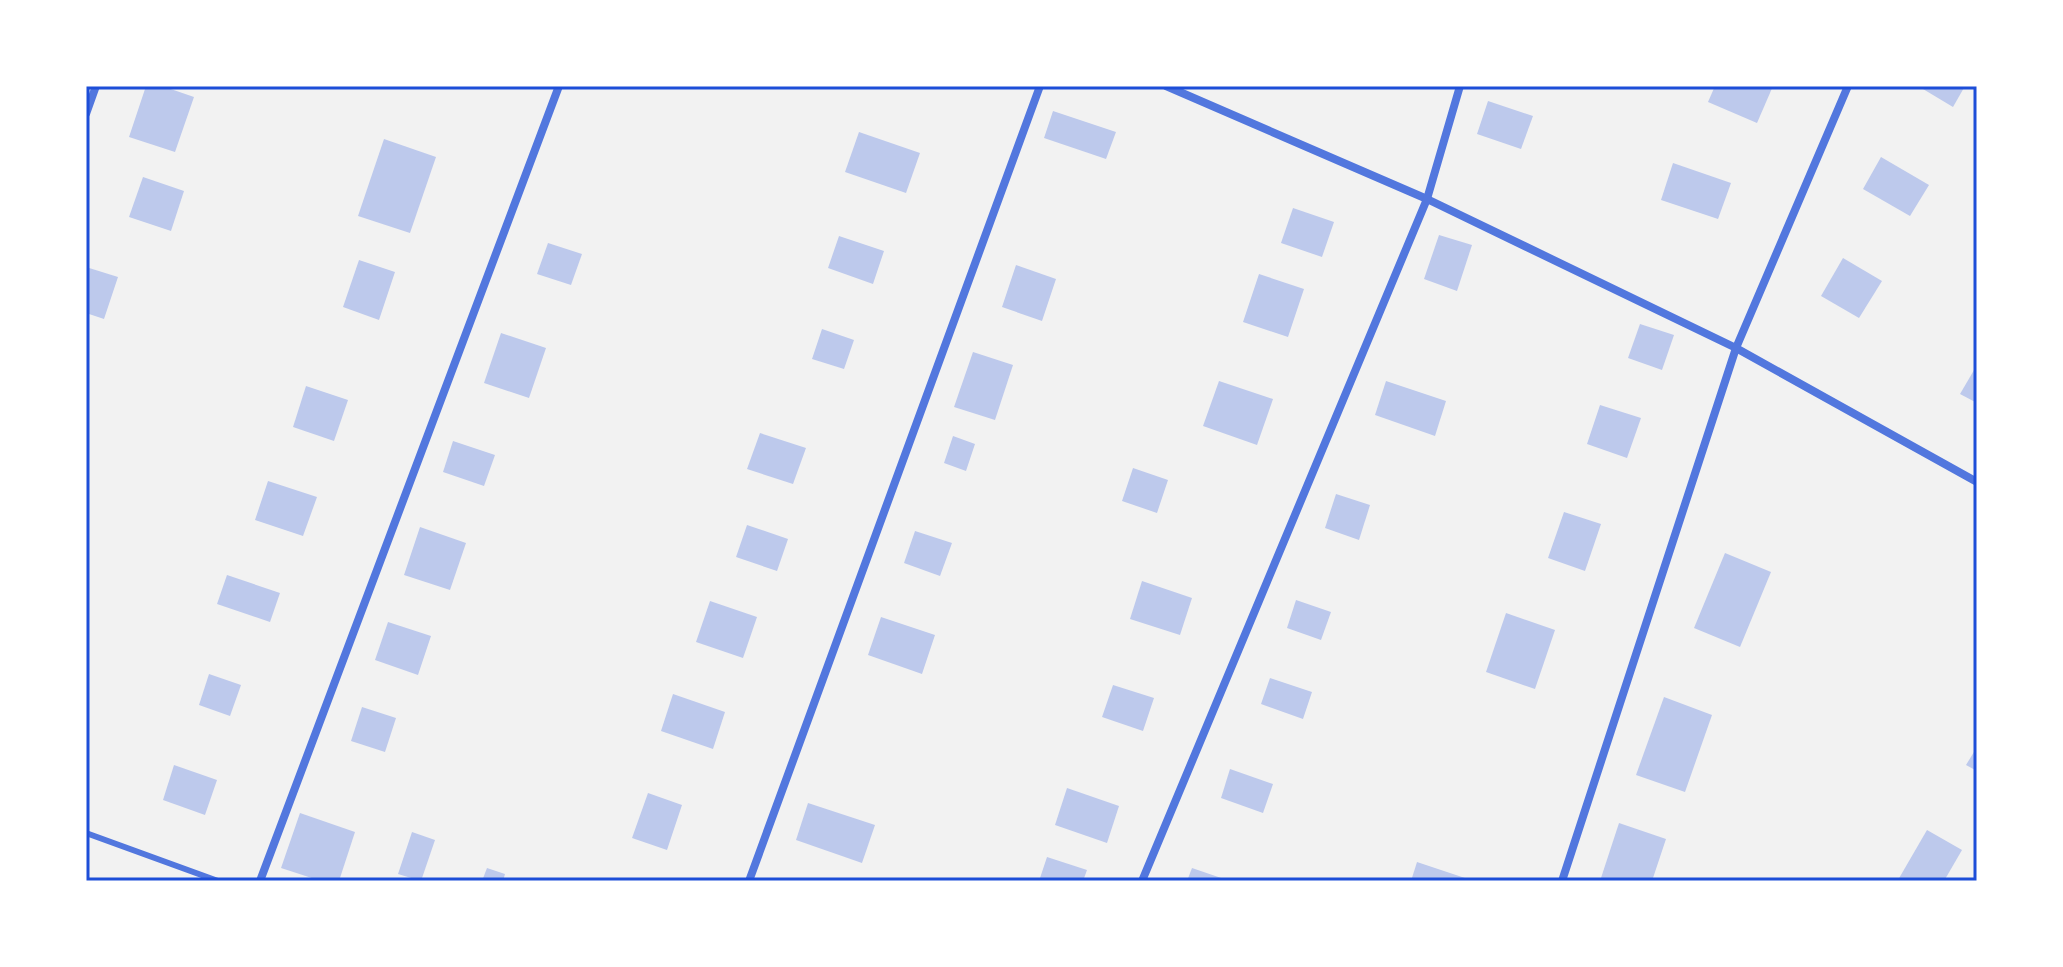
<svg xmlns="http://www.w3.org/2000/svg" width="2063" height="967" font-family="Rubik,sans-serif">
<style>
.building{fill:#bdc9ec}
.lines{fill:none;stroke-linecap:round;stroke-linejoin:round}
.service{stroke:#5277de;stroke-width:6}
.minor{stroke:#5277de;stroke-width:8}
.neatline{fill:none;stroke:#1d4ed8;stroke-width:3}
</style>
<rect width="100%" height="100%" fill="#f2f2f2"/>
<g class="building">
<polygon points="146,86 162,86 194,97 175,152 129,137"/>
<polygon points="1715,86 1773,86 1757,123 1708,102"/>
<polygon points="1918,86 1965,86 1953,107"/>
<polygon points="1488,101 1533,116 1521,149 1477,134"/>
<polygon points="1053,111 1116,132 1106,159 1044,138"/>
<polygon points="859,132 920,153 906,193 845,172"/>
<polygon points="384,139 436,157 410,233 358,216"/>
<polygon points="1881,157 1929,185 1910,216 1863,189"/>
<polygon points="1673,163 1731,183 1718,219 1661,200"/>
<polygon points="143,177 184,191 171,231 129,217"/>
<polygon points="1293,208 1334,222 1322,257 1281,243"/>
<polygon points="1439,235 1472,245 1457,291 1424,279"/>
<polygon points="839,236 884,251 873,284 828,268"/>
<polygon points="548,243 582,254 571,285 537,274"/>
<polygon points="1843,258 1882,281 1859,318 1821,296"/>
<polygon points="359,260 395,272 379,320 343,307"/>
<polygon points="1016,265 1056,279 1042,321 1002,307"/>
<polygon points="86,267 118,277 104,319 86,313"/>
<polygon points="1259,274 1304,289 1288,337 1243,322"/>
<polygon points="1640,324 1674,335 1662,370 1628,358"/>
<polygon points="822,329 854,340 844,369 812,359"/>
<polygon points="501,333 546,348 529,398 484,383"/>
<polygon points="973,352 1013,365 995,420 954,407"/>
<polygon points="1977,365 1977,403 1960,394"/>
<polygon points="1219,381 1273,399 1257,445 1203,426"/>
<polygon points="1386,381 1446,401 1435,436 1375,415"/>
<polygon points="306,386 348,400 334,441 293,427"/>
<polygon points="1600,405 1641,418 1627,458 1587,444"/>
<polygon points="760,433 806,448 793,484 747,469"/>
<polygon points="953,436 975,444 966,471 944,463"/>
<polygon points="453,441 495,455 484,486 443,472"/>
<polygon points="1133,468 1168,480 1157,513 1122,501"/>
<polygon points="268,481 317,497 303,536 255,520"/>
<polygon points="1336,494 1370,505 1359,540 1325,528"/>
<polygon points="1564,512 1601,524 1585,571 1548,558"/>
<polygon points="747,525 788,539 777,571 736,557"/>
<polygon points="420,527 466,543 450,590 404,575"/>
<polygon points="915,531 952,543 940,576 904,563"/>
<polygon points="1725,553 1771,572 1740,647 1694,628"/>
<polygon points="227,575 280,593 270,622 217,604"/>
<polygon points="1142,581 1192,598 1180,635 1130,619"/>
<polygon points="1296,600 1331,612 1321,640 1287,628"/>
<polygon points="710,601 757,617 743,658 696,642"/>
<polygon points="1506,613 1555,630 1535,689 1486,672"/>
<polygon points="881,617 935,635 922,674 868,655"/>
<polygon points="388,622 431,636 418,675 375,660"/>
<polygon points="209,674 241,685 230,716 199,705"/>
<polygon points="1270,678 1312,692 1303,719 1261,704"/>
<polygon points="1113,685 1154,698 1143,731 1102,717"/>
<polygon points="673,694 725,712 713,749 661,731"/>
<polygon points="1664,697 1712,715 1685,792 1636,775"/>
<polygon points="362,707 396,718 385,752 351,741"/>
<polygon points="1977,747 1977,771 1966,765"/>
<polygon points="174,765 217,780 205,815 163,800"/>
<polygon points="1230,769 1273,784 1263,813 1221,798"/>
<polygon points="1067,788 1119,806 1107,843 1055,825"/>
<polygon points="648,793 682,805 667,850 632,838"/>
<polygon points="808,803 875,825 862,863 796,840"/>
<polygon points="300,813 355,832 339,881 321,881 281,868"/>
<polygon points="1619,823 1666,839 1652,881 1600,881"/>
<polygon points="1927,830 1962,850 1944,881 1900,881 1898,880"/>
<polygon points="412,832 435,840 421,881 398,874"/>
<polygon points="1047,857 1087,870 1083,881 1039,881"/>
<polygon points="1417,862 1465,878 1464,881 1411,881"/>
<polygon points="487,868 505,874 503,881 482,881"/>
<polygon points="1192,868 1227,880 1227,881 1187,881"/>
</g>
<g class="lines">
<polyline class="service" points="86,833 218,881"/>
<g class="minor">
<polyline points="1166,86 1427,199 1736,348 1977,482"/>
<polyline points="86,114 96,86"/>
<polyline points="260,881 559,86"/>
<polyline points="749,881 1040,86"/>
<polyline points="1142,881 1427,199 1460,86"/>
<polyline points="1562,881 1736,348 1848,86"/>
</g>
</g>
<rect width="2063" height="967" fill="none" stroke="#ffffff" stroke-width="176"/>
<rect x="88" y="88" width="1887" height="791" class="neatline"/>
</svg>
